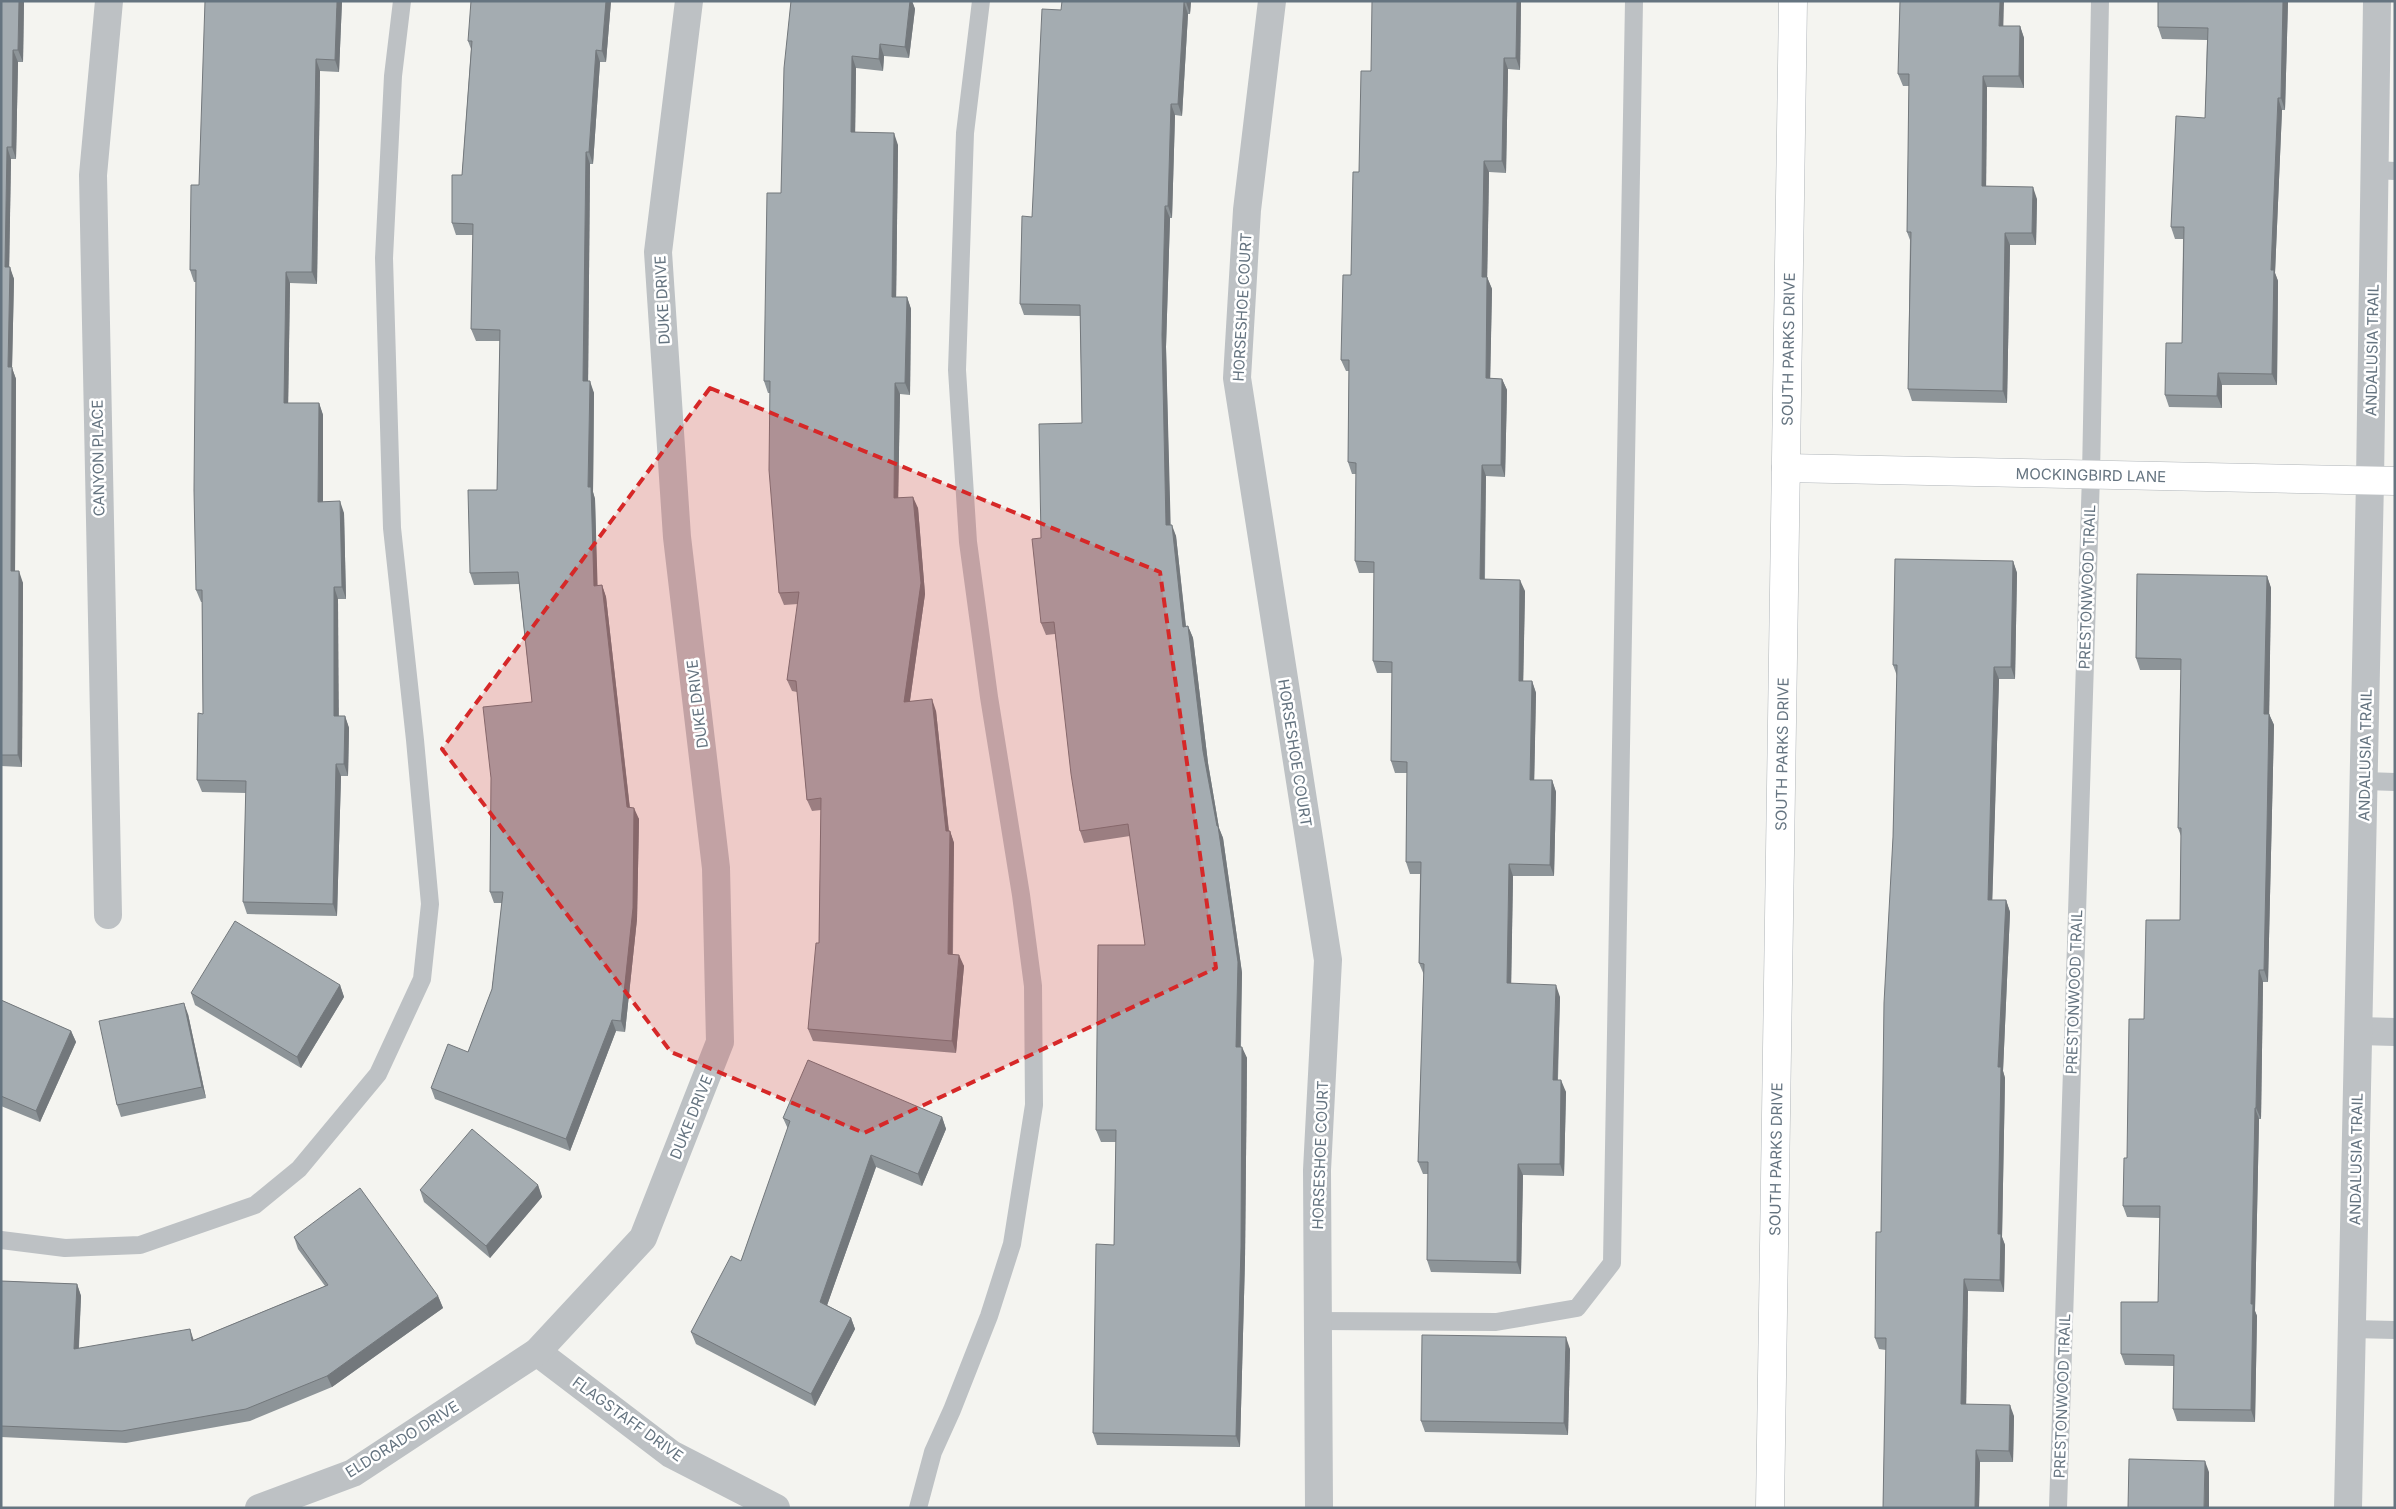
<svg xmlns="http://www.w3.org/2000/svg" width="2396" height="1509" font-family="Inter,sans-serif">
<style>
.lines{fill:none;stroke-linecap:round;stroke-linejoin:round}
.secondary-casing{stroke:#b0b5b9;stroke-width:29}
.lane{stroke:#bdc1c4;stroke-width:18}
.street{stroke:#bdc1c4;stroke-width:28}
.secondary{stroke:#fff;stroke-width:28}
.wall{fill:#8d9498}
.shaded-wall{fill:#73787c}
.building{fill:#a4acb1;stroke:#73787c}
.marked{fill:#d62828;fill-opacity:0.2;stroke:#d62828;stroke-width:4;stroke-dasharray:10 6;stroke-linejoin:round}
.labels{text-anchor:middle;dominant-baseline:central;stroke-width:5;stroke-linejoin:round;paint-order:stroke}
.street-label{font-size:15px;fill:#657480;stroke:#fff}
</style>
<rect width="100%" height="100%" fill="#f4f4f0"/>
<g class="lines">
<defs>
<g id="secondary">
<path id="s1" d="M1786,468L2395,481"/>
<path id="s2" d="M1770,1508L1793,1"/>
</g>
</defs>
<use href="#secondary" class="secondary-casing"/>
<g class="lane">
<polyline points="2375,170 2395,171"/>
<polyline points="2365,781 2395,782"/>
<polyline points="1,1240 65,1248 140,1245 255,1205 299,1169 378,1074 422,979 430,904 415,740 392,528 384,258 393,76 402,1"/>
<polyline points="1318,1321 1496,1322 1577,1308 1612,1263 1634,1"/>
<polyline points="2352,1329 2395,1330"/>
<polyline points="918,1508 933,1452 952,1410 989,1316 1012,1244 1034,1105 1033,986 1021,895 989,697 968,542 957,370 965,133 981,1"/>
<polyline points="2058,1508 2091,475 2100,1"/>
</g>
<g class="street">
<polyline points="1272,1 1247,210 1237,378 1328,960 1317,1170 1319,1508"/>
<polyline points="108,915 93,175 109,1"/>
<polyline points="2359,1031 2395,1032"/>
<polyline points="537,1352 671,1454 776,1508"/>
<polyline points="259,1508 353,1473 537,1352 643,1238 720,1042 716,868 677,537 658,252 689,1"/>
<polyline points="2348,1508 2370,481 2377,1"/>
</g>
<use href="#secondary" class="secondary"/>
</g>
<g class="wall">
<polygon points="1,1 24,1 23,62 18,62 16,159 11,159 9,267 14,279 12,368 16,379 15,571 23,583 22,767 1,766"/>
<polygon points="342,1 339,72 320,71 317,284 290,283 288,403 319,403 323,415 323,502 344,513 346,599 338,599 338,716 345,716 349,728 348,776 341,776 337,916 247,914 243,902 246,793 202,792 197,780 203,714 202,602 201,602 196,590 196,282 194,282 190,270 199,185"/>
<polygon points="611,1 606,62 600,62 593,164 590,164 588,381 594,393 593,492 595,499 597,585 602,585 606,597 630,808 639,819 637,919 625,1032 616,1031 570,1151 435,1099 431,1088 468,1052 492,989 502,903 494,903 490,892 532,702 519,584 474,585 470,573 497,490 500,341 476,341 471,329 473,235 456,235 452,223 462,175 471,49 468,41"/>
<polygon points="791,1 912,1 915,9 909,58 884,56 883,71 856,68 855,132 898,145 896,297 907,297 911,309 910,395 900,394 898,498 918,508 925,594 910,701 936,711 949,831 950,831 954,843 953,954 964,966 956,1053 813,1041 808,1029 819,943 821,810 812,811 807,800 797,692 792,691 787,680 798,604 784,605 779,593 770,393 768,393 764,381 781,193"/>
<polygon points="1191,1 1190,14 1188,14 1182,116 1175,115 1172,218 1170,218 1166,347 1170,525 1176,536 1186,626 1188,626 1193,638 1208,763 1219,828 1223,838 1242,973 1241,1047 1247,1058 1245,1259 1240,1447 1097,1445 1093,1433 1114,1245 1116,1142 1101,1142 1096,1130 1145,945 1130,836 1084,843 1080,831 1055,634 1046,635 1041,623 1041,538 1082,423 1080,316 1024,315 1020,304 1061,10"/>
<polygon points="1521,1 1520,70 1508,69 1506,173 1489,172 1487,277 1492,289 1490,378 1502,379 1507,390 1505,477 1486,476 1485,579 1525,591 1523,681 1532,681 1536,693 1534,780 1552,780 1556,792 1554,876 1513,876 1511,983 1560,997 1558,1080 1566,1092 1564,1176 1523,1175 1521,1274 1431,1272 1427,1260 1428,1174 1423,1174 1418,1162 1424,975 1419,963 1420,874 1410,874 1406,862 1407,773 1395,773 1391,761 1392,673 1377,673 1373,661 1374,573 1359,573 1355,561 1356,474 1352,474 1348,462 1349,371 1346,371 1341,360 1351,275 1359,172 1371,71"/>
<polygon points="2288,1 2285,110 2282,110 2275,273 2278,281 2277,385 2222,385 2222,408 2169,407 2165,395 2182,343 2183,239 2175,239 2171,227 2205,118 2207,40 2162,39 2158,27"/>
<polygon points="2004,26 2020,26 2024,38 2024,88 1987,87 1986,186 2037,199 2036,245 2010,245 2007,403 1912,401 1908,389 1910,240 1907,232 1909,86 1903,86 1898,74"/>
<polygon points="2013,561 2017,573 2015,679 1999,679 1992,900 2006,900 2010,912 2003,1071 2005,1078 2002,1237 2005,1245 2004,1292 1968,1291 1966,1404 2014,1416 2013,1462 1980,1462 1979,1508 1883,1508 1886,1350 1879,1349 1875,1338 1881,1232 1893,837 1897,676 1893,665"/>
<polygon points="2267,576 2271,588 2269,714 2274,725 2268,982 2263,982 2261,1119 2259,1119 2255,1311 2257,1316 2255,1422 2177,1421 2173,1409 2174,1366 2125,1365 2121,1354 2158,1302 2160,1218 2127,1217 2123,1206 2127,1158 2144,1019 2180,920 2181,836 2178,828 2181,670 2140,670 2136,658"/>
<polygon points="340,985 344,997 301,1068 195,1005 191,993"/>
<polygon points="1,1000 71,1031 76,1042 40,1122 1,1106"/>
<polygon points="188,1014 206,1098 121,1117 117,1105"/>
<polygon points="942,1117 946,1129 922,1186 876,1167 827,1305 851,1318 855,1329 815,1406 696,1344 691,1332 741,1261 788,1129 783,1118"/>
<polygon points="538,1185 542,1197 490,1258 424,1202 420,1190"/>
<polygon points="294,1237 438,1296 443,1308 332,1387 250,1421 126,1443 1,1437 1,1281 77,1284 81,1296 79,1348 194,1340 325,1286 298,1249"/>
<polygon points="1570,1349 1568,1435 1425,1432 1421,1421"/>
</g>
<g class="shaded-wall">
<polygon points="19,1 24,1 23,62 18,50"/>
<polygon points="337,1 342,1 339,72 335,60"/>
<polygon points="606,1 611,1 606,62 602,51"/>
<polygon points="910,1 912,1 915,9 909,58 905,47"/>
<polygon points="1186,1 1191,1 1190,14 1186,2"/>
<polygon points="1517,1 1521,1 1520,70 1516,58"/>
<polygon points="2000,1 2004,1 2003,38 1999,26"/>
<polygon points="2283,1 2288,1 2285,110 2281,98"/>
<polygon points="1184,2 1188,14 1182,116 1178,104"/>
<polygon points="2020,26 2024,38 2024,88 2019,76"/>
<polygon points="880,44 884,56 883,71 879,59"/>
<polygon points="13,50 18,62 16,159 12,147"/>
<polygon points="596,50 600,62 593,164 589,152"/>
<polygon points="852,56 856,68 855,144 851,132"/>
<polygon points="1504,58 1508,69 1506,173 1502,161"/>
<polygon points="316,59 320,71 317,284 312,272"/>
<polygon points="1983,76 1987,87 1986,198 1982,186"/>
<polygon points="2278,98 2282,110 2275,273 2278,281 2277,385 2272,374 2271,270"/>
<polygon points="1171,104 1175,115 1172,218 1168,206"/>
<polygon points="894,133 898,145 896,309 892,297"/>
<polygon points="7,147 11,159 9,278 5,267"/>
<polygon points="586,152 590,164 588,393 583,381"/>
<polygon points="1484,161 1489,172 1487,289 1482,277"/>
<polygon points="2033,187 2037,199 2036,245 2032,233"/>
<polygon points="1165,206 1170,218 1166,347 1171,537 1166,525 1162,335"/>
<polygon points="2005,233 2010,245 2007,403 2003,391"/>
<polygon points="10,267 14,279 12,368 16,379 15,583 11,571 8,367"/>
<polygon points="286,272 290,283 288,415 284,403"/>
<polygon points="1487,277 1492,289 1490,390 1486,378"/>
<polygon points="907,297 911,309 910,395 905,383"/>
<polygon points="2218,373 2222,385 2222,408 2217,396"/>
<polygon points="1502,379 1507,390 1505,477 1501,465"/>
<polygon points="590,381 594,393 593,492 595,499 598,598 594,586 588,487"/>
<polygon points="895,383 900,394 898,510 894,498"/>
<polygon points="319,403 323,415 323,514 318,502"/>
<polygon points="1482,465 1486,476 1484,591 1480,579"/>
<polygon points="913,497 918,508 925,594 908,714 904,702"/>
<polygon points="340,501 344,513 346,599 342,587"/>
<polygon points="1172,525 1176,536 1187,638 1183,627"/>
<polygon points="2013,561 2017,573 2015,679 2011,667"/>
<polygon points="19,571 23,583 22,767 18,755"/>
<polygon points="2267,576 2271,588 2269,725 2264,714"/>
<polygon points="1520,580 1525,591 1523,693 1519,681"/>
<polygon points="602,585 606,597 631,819 627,807"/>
<polygon points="334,587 338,599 339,728 334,716"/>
<polygon points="1188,626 1193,638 1208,763 1219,828 1223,838 1242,973 1240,1058 1236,1047 1217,826 1203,751"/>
<polygon points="1994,667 1999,679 1992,911 1988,900"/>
<polygon points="1532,681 1536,693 1534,792 1530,780"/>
<polygon points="932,699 936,711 950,843 946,831"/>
<polygon points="2269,714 2274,725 2268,982 2264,970"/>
<polygon points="345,716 349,728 348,776 344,764"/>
<polygon points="336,764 341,776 337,916 333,904"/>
<polygon points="1552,780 1556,792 1554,876 1550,865"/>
<polygon points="634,808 639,819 637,919 625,1032 621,1021"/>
<polygon points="950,831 954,843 952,965 948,954"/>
<polygon points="1509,864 1513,876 1511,995 1507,983"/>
<polygon points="2006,900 2010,912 2003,1071 2005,1078 2002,1237 2005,1245 2004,1292 2000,1280 1998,1234 1998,1067"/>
<polygon points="959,955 964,966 956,1053 952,1041"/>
<polygon points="2259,970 2263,982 2261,1119 2256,1108"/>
<polygon points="340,985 344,997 301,1068 297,1057"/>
<polygon points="1556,985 1560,997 1557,1092 1553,1080"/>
<polygon points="184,1003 188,1014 206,1098 202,1087"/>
<polygon points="612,1020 616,1031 570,1151 566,1139"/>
<polygon points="71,1031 76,1042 40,1122 36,1111"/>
<polygon points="1242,1047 1247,1058 1245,1259 1240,1447 1236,1436"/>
<polygon points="1561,1080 1566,1092 1564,1176 1560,1164"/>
<polygon points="2255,1108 2259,1119 2255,1311 2257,1316 2255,1422 2251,1410 2251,1304"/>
<polygon points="942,1117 946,1129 922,1186 918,1174"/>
<polygon points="871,1155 876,1167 824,1314 820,1302"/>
<polygon points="1518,1164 1523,1175 1521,1274 1517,1262"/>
<polygon points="538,1185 542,1197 490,1258 486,1246"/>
<polygon points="1964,1279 1968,1291 1966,1415 1961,1404"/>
<polygon points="77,1284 81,1296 78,1361 74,1349"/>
<polygon points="438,1296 443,1308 332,1387 327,1376"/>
<polygon points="851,1318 855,1329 815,1406 811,1394"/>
<polygon points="190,1329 194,1341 192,1341"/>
<polygon points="1566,1337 1570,1349 1568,1435 1564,1423"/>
<polygon points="2010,1405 2014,1416 2013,1462 2009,1451"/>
<polygon points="1976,1450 1980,1462 1979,1508 1975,1508"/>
<polygon points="2205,1461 2209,1472 2209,1508 2204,1508"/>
</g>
<g class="building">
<polygon points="1,1 19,1 18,50 13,50 12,147 7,147 5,267 10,267 8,367 12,367 11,571 19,571 18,755 1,755"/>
<polygon points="205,1 337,1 335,60 316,59 312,272 286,272 284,403 319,403 318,502 340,501 342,587 334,587 334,716 345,716 344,764 336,764 333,904 243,902 246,781 197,780 198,713 203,714 202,590 196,590 194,490 196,270 190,270 191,185 199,185"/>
<polygon points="471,1 606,1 602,51 596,50 589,152 586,152 583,381 590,381 588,487 591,487 594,586 602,585 627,807 634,808 633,908 621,1021 612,1020 566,1139 431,1088 448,1044 468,1052 492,989 503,892 490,892 491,778 483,707 532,702 518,572 470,573 468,490 497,490 500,330 471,329 473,224 452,223 452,175 462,175 472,41 468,41"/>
<polygon points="791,1 910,1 905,47 880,44 879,59 852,56 851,132 894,133 892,297 907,297 905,383 895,383 894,498 913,497 921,583 904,702 932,699 946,831 950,831 948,954 959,955 952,1041 808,1029 816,943 819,943 821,798 807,800 796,681 787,680 799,592 779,593 769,470 770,381 764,381 767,193 781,193 784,68"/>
<polygon points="1062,1 1186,1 1186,2 1184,2 1178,104 1171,104 1168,206 1165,206 1162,335 1166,525 1172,525 1183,627 1188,626 1203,751 1217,826 1218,826 1238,962 1236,1047 1242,1047 1241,1247 1236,1436 1093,1433 1096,1244 1114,1245 1116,1130 1096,1130 1098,945 1145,945 1128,824 1080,831 1071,774 1054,622 1041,623 1032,539 1041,538 1039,424 1082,423 1080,305 1020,304 1022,216 1032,217 1042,9 1061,10"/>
<polygon points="1372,1 1517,1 1516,58 1504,58 1502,161 1484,161 1482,277 1487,277 1486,378 1502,379 1501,465 1482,465 1480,579 1520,580 1519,681 1532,681 1530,780 1552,780 1550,865 1509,864 1507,983 1556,985 1553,1080 1561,1080 1560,1164 1518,1164 1517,1262 1427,1260 1428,1162 1418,1162 1424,964 1419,963 1421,862 1406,862 1407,762 1391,761 1392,662 1373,661 1374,562 1355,561 1356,463 1348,462 1349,360 1341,360 1343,275 1351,275 1353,172 1359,172 1361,71 1371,71"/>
<polygon points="1900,1 2000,1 1999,26 2020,26 2019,76 1983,76 1982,186 2033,187 2032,233 2005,233 2003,391 1908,389 1911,232 1907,232 1909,74 1898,74"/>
<polygon points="2158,1 2283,1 2281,98 2278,98 2271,270 2274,270 2272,374 2218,373 2217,396 2165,395 2166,343 2182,343 2184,227 2171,227 2176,116 2205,118 2208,28 2158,27"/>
<polygon points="1895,559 2013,561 2011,667 1994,667 1988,900 2006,900 1998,1067 2001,1067 1998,1234 2001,1234 2000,1280 1964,1279 1961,1404 2010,1405 2009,1451 1976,1450 1975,1508 1883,1508 1886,1338 1875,1338 1876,1232 1881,1232 1884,1003 1893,837 1897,665 1893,665"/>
<polygon points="2137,574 2267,576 2264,714 2269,714 2267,829 2264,970 2259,970 2256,1108 2255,1108 2251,1304 2253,1304 2251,1410 2173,1409 2174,1355 2121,1354 2121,1302 2158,1302 2160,1206 2123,1206 2124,1158 2127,1158 2129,1019 2144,1019 2146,920 2180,920 2181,828 2178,828 2181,659 2136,658"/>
<polygon points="235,921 340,985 297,1057 191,993"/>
<polygon points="1,1000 71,1031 36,1111 1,1096"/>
<polygon points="184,1003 202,1087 117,1105 99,1021"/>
<polygon points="808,1060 942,1117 918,1174 871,1155 820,1302 851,1318 811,1394 691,1332 731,1256 741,1261 790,1121 783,1118"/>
<polygon points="472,1129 538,1185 486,1246 420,1190"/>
<polygon points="360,1188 438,1296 327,1376 246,1409 122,1431 1,1426 1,1281 77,1284 74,1349 190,1329 192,1341 328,1285 294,1237"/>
<polygon points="1422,1335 1566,1337 1564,1423 1421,1421"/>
<polygon points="2129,1459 2205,1461 2204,1508 2128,1508"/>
</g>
<path class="marked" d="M710,388L1160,572L1216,968L864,1133L671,1052L442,749Z"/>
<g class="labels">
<g class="street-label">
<text transform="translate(662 300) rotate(-93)">DUKE DRIVE</text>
<text transform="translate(1242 307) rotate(-87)">HORSESHOE COURT</text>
<text stroke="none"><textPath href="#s2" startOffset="1159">SOUTH PARKS DRIVE</textPath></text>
<text transform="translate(2372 350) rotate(-89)">ANDALUSIA TRAIL</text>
<text transform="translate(98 458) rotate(-91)">CANYON PLACE</text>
<text stroke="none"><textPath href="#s1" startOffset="305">MOCKINGBIRD LANE</textPath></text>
<text transform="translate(2087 587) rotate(-88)">PRESTONWOOD TRAIL</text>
<text transform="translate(697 704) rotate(-97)">DUKE DRIVE</text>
<text transform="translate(1295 753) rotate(81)">HORSESHOE COURT</text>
<text stroke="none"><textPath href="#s2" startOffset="754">SOUTH PARKS DRIVE</textPath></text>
<text transform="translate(2365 755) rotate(-89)">ANDALUSIA TRAIL</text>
<text transform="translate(2074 992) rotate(-88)">PRESTONWOOD TRAIL</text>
<text transform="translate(691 1117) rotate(-68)">DUKE DRIVE</text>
<text transform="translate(1320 1155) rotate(-88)">HORSESHOE COURT</text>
<text stroke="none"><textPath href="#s2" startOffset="349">SOUTH PARKS DRIVE</textPath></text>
<text transform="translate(2356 1159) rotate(-89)">ANDALUSIA TRAIL</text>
<text transform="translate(2062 1396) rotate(-88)">PRESTONWOOD TRAIL</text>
<text transform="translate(628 1419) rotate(36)">FLAGSTAFF DRIVE</text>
<text transform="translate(402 1439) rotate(-32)">ELDORADO DRIVE</text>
</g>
</g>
<rect width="2396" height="1509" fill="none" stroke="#657480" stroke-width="5"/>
</svg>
